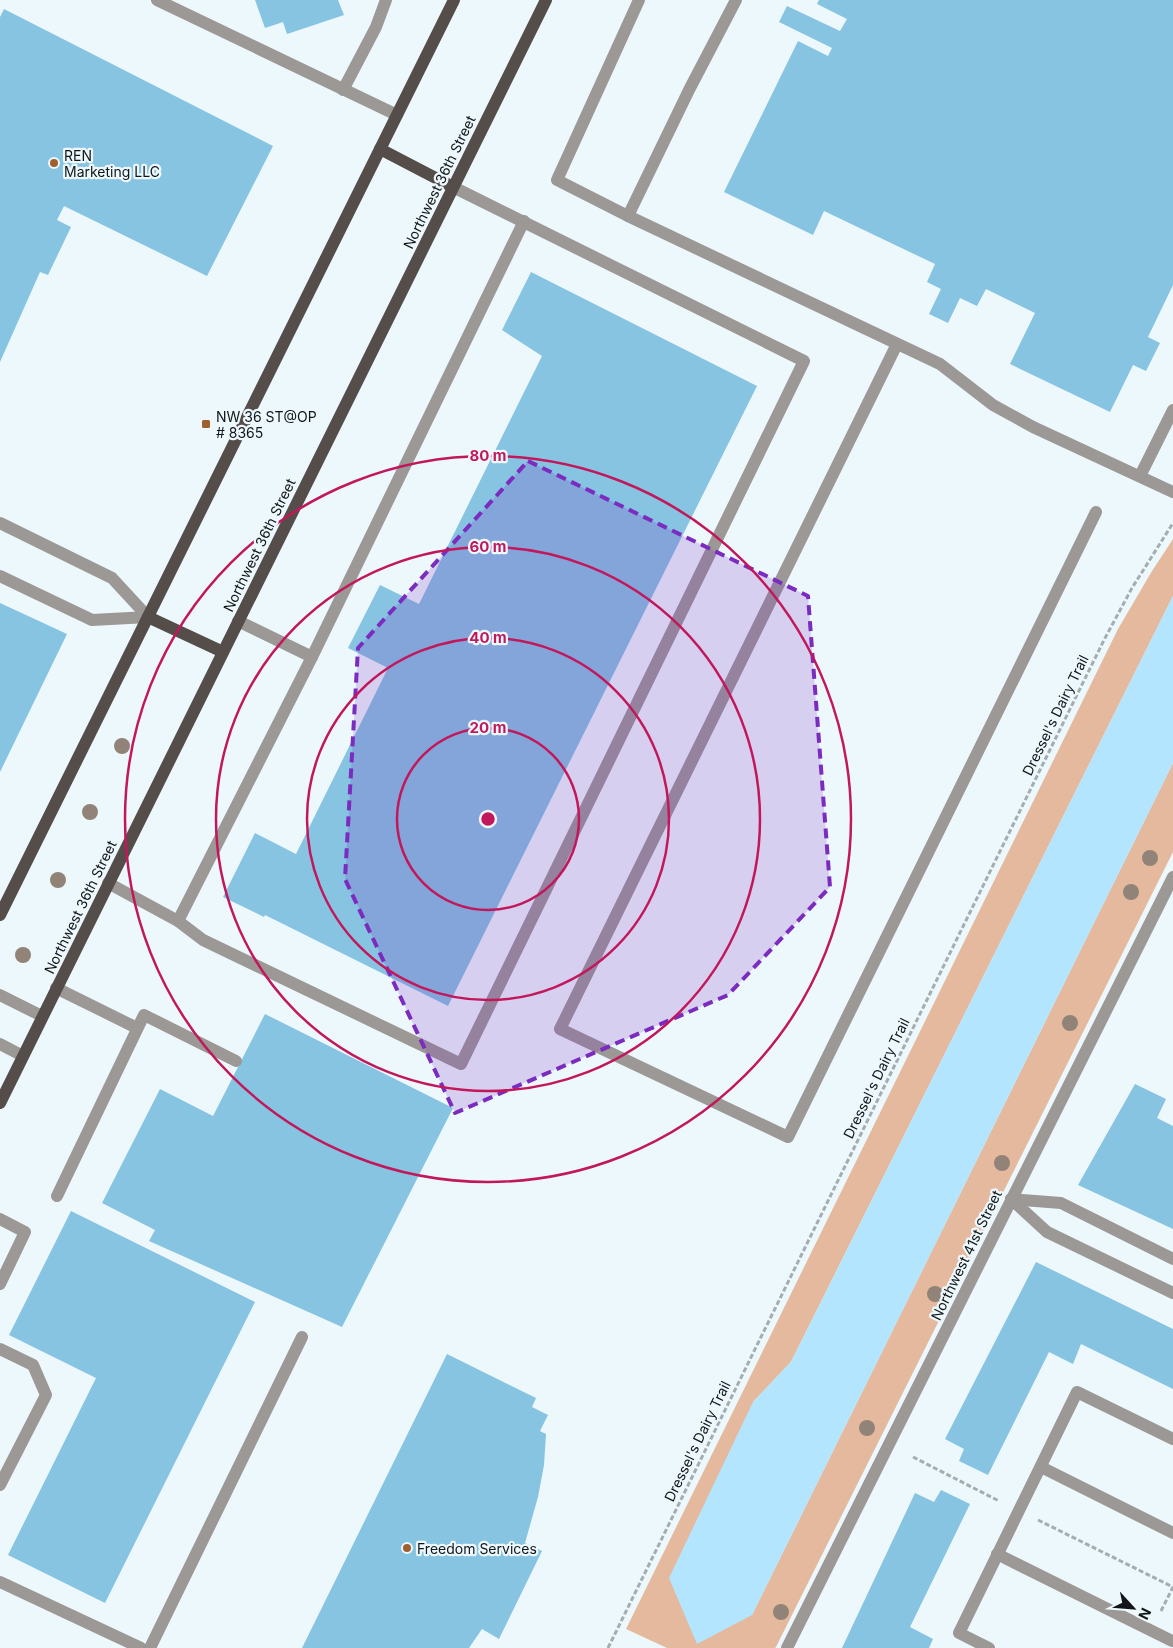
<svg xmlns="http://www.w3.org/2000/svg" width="1173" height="1648" font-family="Inter,sans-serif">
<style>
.green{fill:#e4b99e}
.water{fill:#b3e5fe}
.building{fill:#86c4e2}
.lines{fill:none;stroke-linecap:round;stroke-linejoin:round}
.path{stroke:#a4adb1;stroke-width:3;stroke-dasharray:5 2.5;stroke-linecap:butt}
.service{stroke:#9c9896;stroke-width:12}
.minor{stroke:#9c9896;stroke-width:12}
.tertiary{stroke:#9c9896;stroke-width:12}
.primary{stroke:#544d49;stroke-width:12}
.tree{fill:#918377}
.marked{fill:#7b2cbf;fill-opacity:0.2;stroke:#7b2cbf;stroke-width:4;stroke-dasharray:10 6;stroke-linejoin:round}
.ring{fill:none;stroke:#c2185b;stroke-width:2.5}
.poi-dot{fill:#a15e2e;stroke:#edf8fd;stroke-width:2}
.labels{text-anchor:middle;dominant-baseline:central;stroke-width:4.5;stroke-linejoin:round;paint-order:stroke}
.poi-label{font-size:14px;fill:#121618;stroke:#edf8fd;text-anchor:start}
.street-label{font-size:14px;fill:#121618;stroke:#edf8fd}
.centre{fill:#c2185b;stroke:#edf8fd;stroke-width:2.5}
.ring-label{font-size:15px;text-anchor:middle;font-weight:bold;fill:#c2185b;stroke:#edf8fd;stroke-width:4.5;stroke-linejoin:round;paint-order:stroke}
</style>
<rect width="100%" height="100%" fill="#edf8fd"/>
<polygon class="green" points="1173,539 1173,596 791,1362 753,1402 752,1615 1173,763 1173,852 776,1647 775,1648 667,1648 626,1629 1118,629 1152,571"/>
<polygon class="water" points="1173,596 1173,763 752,1615 697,1644 669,1578 753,1402 791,1362"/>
<g class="building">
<polygon points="255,0 338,0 344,15 287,34 283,22 265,28"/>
<polygon points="819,0 1173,0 1173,285 1148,337 1160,343 1146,371 1133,365 1110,412 1010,364 1035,313 986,289 977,306 960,298 948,323 929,314 941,289 927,282 935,264 824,211 813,235 724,192 798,41 828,56 832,48 779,22 787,6 840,31 847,19 817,4"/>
<polygon points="4,9 273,146 207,276 64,206 57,220 71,227 48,275 40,272 0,362 0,17"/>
<polygon points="531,272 757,386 448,1006 265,915 264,917 223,897 255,833 296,854 388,668 348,648 380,585 419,604 542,356 502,330"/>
<polygon points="0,603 67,634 0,772"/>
<polygon points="265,1014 453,1108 342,1327 149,1241 155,1230 102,1203 160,1089 213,1116"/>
<polygon points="1135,1084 1166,1099 1157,1118 1173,1126 1173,1229 1078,1185"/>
<polygon points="71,1211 255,1302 105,1603 8,1555 96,1378 9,1335"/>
<polygon points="1036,1262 1173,1329 1173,1389 1081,1344 1073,1364 1049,1352 988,1475 959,1461 964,1449 945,1439"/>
<polygon points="447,1354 536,1398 532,1407 548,1415 540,1431 546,1434 544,1465 538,1497 525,1543 542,1551 499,1639 482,1629 469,1648 302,1648"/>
<polygon points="941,1490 970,1504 910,1627 933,1639 929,1648 842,1648 915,1493 934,1502"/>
</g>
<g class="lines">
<g class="path">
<polyline points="913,1457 999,1501"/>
<polyline points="1038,1520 1173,1587"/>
<polyline points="1161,1611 1173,1587"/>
<polyline points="608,1648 1104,640 1132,588 1173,523"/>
</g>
<g class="service">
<polyline points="157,0 397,115"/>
<polyline points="736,0 689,90 628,216 940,364 993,405 1033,427 1173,492"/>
<polyline points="343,90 376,27 386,0"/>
<polyline points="628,216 557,180 639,0"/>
<polyline points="897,344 560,1029 788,1137 1096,512"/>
<polyline points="1140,476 1173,410"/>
<polyline points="238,621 312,657"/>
<polyline points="108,883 178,921 203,940 461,1064 804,361 453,187"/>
<polyline points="178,921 312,657 524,221"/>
<polyline points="56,988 137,1028"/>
<polyline points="57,1196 144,1015 236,1061"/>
<polyline points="0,1219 25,1232 0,1284"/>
<polyline points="0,1349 33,1365 46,1395 0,1485"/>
<polyline points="0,1582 141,1648"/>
<polyline points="150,1648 302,1337"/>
</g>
<g class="minor">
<polyline points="0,523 112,578 148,617"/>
<polyline points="0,576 92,620 148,617"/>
<polyline points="0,995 42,1016"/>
<polyline points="0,1044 23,1056"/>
<polyline points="1011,1199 1047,1232 1173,1293"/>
<polyline points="1011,1199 1061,1203 1173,1259"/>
<polyline points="1041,1467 1173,1533"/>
<polyline points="997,1554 1172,1641"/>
<polyline points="989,1648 959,1633 1077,1392 1173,1439"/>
</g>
<polyline class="tertiary" points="787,1648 1173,877"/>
<g class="primary">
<polyline points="380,149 453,187"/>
<polyline points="148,617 223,652"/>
<polyline points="0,915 454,0"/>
<polyline points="0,1103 546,0"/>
</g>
</g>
<g class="tree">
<circle cx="122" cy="746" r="8"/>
<circle cx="90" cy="812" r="8"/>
<circle cx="1150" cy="858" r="8"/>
<circle cx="58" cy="880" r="8"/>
<circle cx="1131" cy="892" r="8"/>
<circle cx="23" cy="955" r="8"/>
<circle cx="1070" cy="1023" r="8"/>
<circle cx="1002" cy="1163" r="8"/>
<circle cx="935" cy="1294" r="8"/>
<circle cx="867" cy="1428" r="8"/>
<circle cx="781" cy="1612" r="8"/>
</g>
<path class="marked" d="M528,461L808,596L830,887L728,995L455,1113L345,879L358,648Z"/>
<g class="ring">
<circle cx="488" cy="819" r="91"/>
<circle cx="488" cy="819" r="181"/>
<circle cx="488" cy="819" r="272"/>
<circle cx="488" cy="819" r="363"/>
</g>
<g class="poi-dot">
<circle cx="54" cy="163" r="5"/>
<rect x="201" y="419" width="10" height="10" rx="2.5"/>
<circle cx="407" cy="1548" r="5"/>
</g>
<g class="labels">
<g class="poi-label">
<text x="64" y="155">REN<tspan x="64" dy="16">Marketing LLC</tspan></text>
<text x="216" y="416">NW 36 ST@OP<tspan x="216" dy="16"># 8365</tspan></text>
<text x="417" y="1548">Freedom Services</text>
</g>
<g class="street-label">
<text transform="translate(439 182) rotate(-64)">Northwest 36th Street</text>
<text transform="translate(259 545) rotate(-64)">Northwest 36th Street</text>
<text transform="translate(1055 715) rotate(-64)">Dressel's Dairy Trail</text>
<text transform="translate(80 907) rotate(-64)">Northwest 36th Street</text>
<text transform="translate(876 1078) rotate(-64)">Dressel's Dairy Trail</text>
<text transform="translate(966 1255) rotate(-64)">Northwest 41st Street</text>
<text transform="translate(697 1441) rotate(-64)">Dressel's Dairy Trail</text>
</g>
</g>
<circle cx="488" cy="819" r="8" class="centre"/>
<g class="ring-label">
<text x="488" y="461">80 m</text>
<text x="488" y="552">60 m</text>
<text x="488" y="643">40 m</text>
<text x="488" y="733">20 m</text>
</g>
<g transform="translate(1133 1608) rotate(116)" stroke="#edf8fd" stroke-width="4" paint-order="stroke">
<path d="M0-4L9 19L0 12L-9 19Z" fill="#121618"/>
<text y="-8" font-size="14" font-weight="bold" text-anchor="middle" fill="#121618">N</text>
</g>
</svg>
